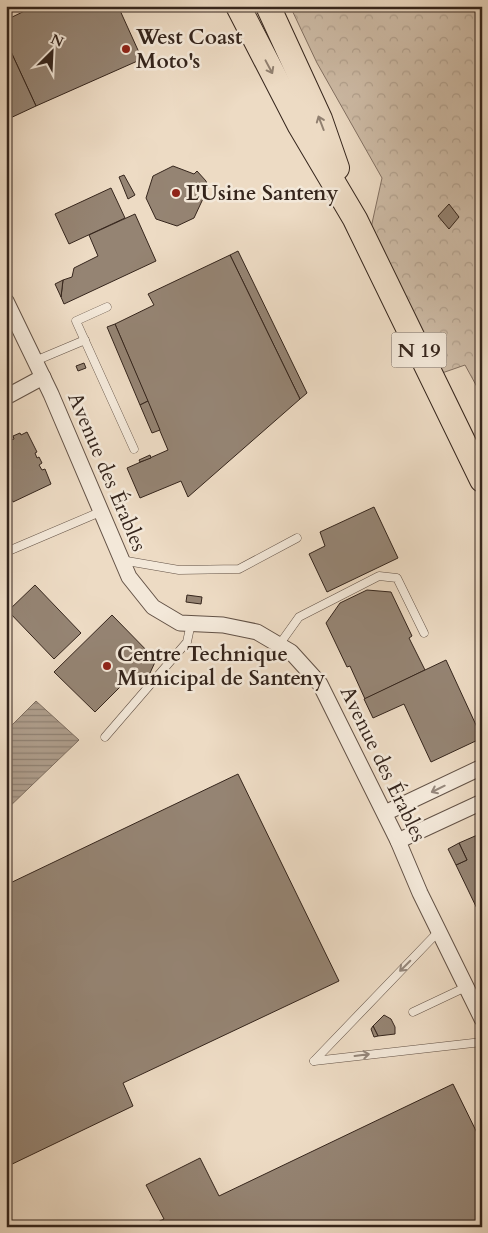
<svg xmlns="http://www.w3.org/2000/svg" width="488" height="1233" font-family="Cardo,serif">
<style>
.forest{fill:url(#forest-crowns);stroke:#827062}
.water{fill:url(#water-rules);stroke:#7e6d5f}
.building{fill:#958473;stroke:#35251c}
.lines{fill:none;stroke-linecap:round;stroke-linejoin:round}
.service-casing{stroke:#635246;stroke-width:9}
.minor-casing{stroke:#635246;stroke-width:17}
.primary-casing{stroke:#35251c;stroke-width:26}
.service{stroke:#f3e8d9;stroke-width:8}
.minor{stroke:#f3e8d9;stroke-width:15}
.primary{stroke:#eddbc4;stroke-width:24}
.oneway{stroke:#918070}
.oneway2{stroke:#94867a}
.poi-dot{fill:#8f2418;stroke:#f3e8d9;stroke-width:2}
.labels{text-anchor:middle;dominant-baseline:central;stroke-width:5;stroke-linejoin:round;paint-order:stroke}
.shield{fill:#f3e8d9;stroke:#6e6055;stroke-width:1}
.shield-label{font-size:20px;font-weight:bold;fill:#35251c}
.poi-label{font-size:21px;font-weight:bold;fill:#35251c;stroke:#f3e8d9;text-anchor:start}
.street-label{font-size:21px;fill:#35251c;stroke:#f3e8d9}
</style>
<defs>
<pattern id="forest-crowns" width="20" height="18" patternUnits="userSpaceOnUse" patternTransform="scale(1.25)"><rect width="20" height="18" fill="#cebca7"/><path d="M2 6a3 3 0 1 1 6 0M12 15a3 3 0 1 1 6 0" fill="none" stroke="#b2a18f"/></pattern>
<pattern id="water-rules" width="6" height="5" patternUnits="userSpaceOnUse" patternTransform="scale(1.25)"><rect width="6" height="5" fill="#ae9d8b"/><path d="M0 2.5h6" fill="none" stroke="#8e8071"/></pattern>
</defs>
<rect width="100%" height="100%" fill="#eddbc4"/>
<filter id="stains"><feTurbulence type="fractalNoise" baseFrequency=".004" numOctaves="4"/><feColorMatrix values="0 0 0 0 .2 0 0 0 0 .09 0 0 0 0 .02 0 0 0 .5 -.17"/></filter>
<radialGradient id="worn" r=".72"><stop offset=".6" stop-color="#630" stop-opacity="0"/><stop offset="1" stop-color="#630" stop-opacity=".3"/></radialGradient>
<polygon class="forest" points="290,6 482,6 482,396 465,365 442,373 369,237 382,178 317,63"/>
<polygon class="water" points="36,701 79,740 6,810 6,731"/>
<g class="building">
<polygon points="35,6 118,6 142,59 36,106 6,41 6,20"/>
<polygon points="6,41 36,106 6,120"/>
<polygon points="173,166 194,174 197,171 206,181 208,188 194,218 177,226 156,219 146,198 153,176"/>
<polygon points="124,175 135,195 128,199 119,177"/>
<polygon points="111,188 125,218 69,244 55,214"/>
<polygon points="449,204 459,217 449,229 438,216"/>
<polygon points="135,214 156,261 64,304 61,297 63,280 72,277 74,268 98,256 89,235"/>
<polygon points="238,251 307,393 300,399 230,255"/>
<polygon points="230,255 300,399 188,497 181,481 140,498 127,468 168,450 115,324 154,305 148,294"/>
<polygon points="63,280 61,297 55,284"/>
<polygon points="115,324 148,401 140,405 107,327"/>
<polygon points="84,363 86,368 78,371 76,366"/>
<polygon points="148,401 160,430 152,433 140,405"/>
<polygon points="27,432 37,452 35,453 37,458 39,457 42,463 39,465 42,470 45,469 51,484 13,502 6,488 6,442 14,439 13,436 20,433 21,435"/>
<polygon points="150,455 151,458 140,462 139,460"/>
<polygon points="374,507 398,558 327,592 309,554 325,546 320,532"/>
<polygon points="35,585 81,633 54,659 8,611"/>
<polygon points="367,590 391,592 412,636 409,638 425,670 365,699 350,666 347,667 326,623 340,603"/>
<polygon points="187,595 202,597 201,604 186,602"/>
<polygon points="112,615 156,660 150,673 144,677 136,680 131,676 95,712 54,672"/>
<polygon points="446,660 482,738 431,762 404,704 373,718 364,699"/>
<polygon points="238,774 339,981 123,1083 133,1106 6,1167 6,885"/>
<polygon points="482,833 482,919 456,865 467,860 459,843"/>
<polygon points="459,843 467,860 456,865 448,849"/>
<polygon points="384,1015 391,1019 395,1027 395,1034 378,1036 373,1026"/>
<polygon points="373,1026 378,1036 374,1037 371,1029"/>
<polygon points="453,1084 482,1143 482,1227 147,1227 164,1219 146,1185 200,1158 219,1196"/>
</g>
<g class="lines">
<defs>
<g id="service">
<polyline points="107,307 76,321 134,449"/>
<polyline points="35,361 85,340"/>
<polyline points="6,552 100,512"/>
<polyline points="121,560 179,570 239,569 297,538"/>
<polyline points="279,645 299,617 379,576 397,578 424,633"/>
<polyline points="105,737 187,642 191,623"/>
<polyline points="413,1012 466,987"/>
<polyline points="314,1061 439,931"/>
<polyline points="314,1061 482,1042"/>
</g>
<g id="minor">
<polyline points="6,301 51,394 129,577 153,607 180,623 223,625 257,632 291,652 320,684 398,841 420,893 482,1019"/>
<polyline points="6,397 43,377"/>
<polyline points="385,813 482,767"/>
<polyline points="398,841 482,802"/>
</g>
<g id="primary">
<polyline points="238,6 300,126 355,219 482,480"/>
<polyline points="268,6 320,119 337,168"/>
</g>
</defs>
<use href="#service" class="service-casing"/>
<use href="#minor" class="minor-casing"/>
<use href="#primary" class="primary-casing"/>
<use href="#service" class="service"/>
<use href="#minor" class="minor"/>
<use href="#primary" class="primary"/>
</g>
<defs><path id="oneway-shaft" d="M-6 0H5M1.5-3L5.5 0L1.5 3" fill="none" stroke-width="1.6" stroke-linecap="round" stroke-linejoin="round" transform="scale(1.25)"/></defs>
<g class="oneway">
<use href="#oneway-shaft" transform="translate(269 67) rotate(62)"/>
<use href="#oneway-shaft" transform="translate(321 123) rotate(-111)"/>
</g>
<g class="oneway2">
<use href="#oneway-shaft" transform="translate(438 789) rotate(154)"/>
<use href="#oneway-shaft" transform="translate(405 966) rotate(135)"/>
<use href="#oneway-shaft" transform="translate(362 1055) rotate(-7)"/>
</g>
<g class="poi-dot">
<circle cx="126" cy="49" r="5"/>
<circle cx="176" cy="193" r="5"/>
<circle cx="107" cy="666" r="5"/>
</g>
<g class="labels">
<rect class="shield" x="391.5" y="332.5" width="55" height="35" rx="4"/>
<g class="shield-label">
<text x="419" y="350">N 19</text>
</g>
<g class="poi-label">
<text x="136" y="37">West Coast<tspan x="136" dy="24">Moto's</tspan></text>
<text x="186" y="193">L'Usine Santeny</text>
<text x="117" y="654">Centre Technique<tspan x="117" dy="24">Municipal de Santeny</tspan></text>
</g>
<g class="street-label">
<text transform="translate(107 472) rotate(67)">Avenue des Érables</text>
<text transform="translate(383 764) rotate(64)">Avenue des Érables</text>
</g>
</g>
<rect width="488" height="1233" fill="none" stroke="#eddbc4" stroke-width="25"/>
<rect x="8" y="8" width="473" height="1218" fill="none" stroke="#35251c" stroke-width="2.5"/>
<rect x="12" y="12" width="463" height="1208" fill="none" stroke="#35251c"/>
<g transform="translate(52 52) rotate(24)" stroke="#f3e8d9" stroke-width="4" paint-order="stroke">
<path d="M0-4L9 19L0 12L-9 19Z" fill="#35251c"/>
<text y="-8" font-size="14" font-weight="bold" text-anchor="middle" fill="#35251c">N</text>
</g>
<rect width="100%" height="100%" filter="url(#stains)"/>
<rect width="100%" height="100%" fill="url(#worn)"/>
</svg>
